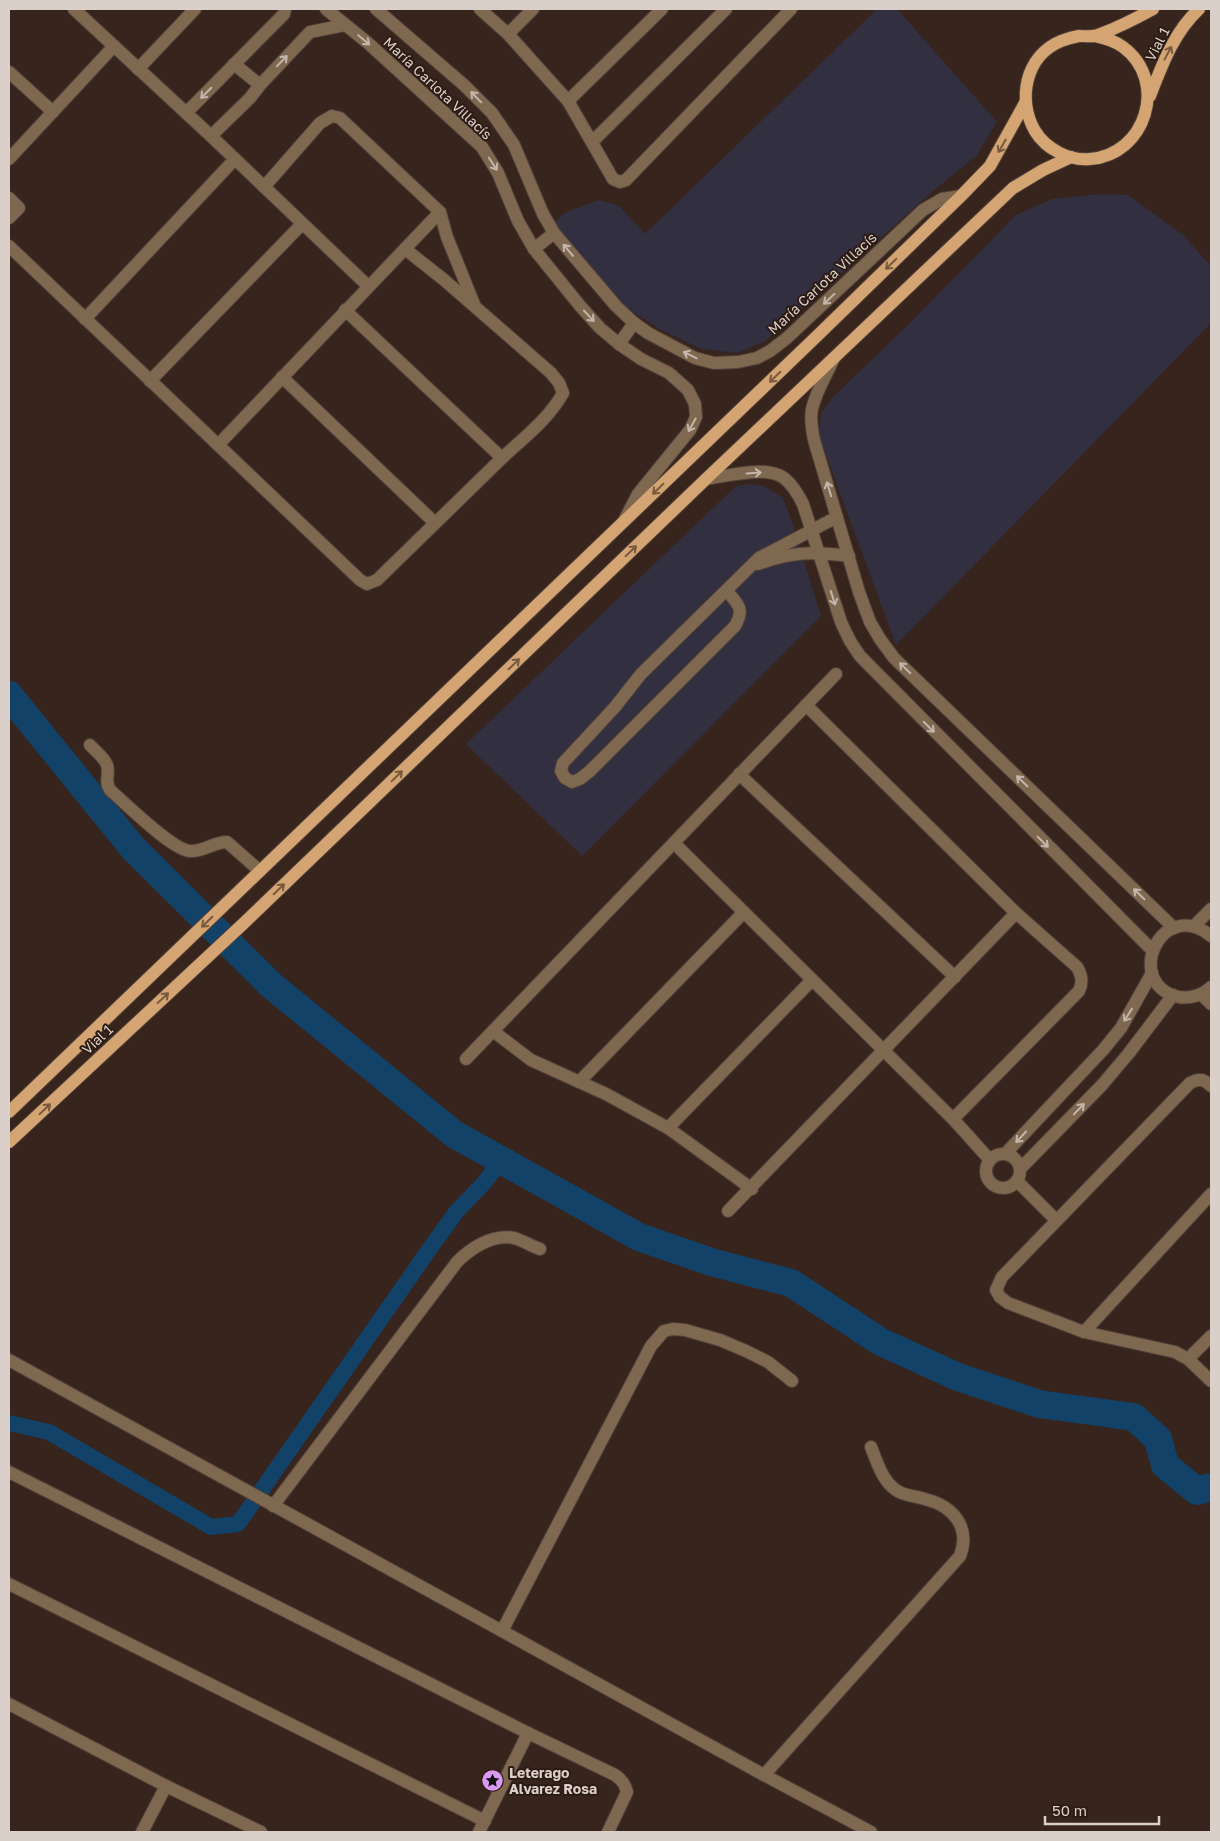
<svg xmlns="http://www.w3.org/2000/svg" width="1220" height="1841" font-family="'Golos Text',sans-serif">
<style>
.commercial{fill:#322f40}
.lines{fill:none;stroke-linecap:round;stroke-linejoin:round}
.canal{stroke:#124268;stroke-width:16}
.river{stroke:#124268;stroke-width:28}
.minor-casing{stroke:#514039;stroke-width:14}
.major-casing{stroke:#514039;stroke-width:14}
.minor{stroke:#7f6850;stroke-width:12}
.major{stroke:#d4a572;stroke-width:12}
.oneway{stroke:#c4b5ab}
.oneway2{stroke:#785a3e}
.labels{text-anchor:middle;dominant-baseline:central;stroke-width:4;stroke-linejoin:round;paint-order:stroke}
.street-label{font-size:14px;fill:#dbcfc9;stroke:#2d1c14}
.poi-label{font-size:14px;font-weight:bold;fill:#dbcfc9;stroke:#2d1c14;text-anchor:start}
</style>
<rect width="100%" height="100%" fill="#37251d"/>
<g class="commercial">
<polygon points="877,9 897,9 997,122 977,155 932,192 764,342 737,353 702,349 661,330 624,306 557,228 555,223 564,213 599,200 618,205 645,234"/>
<polygon points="1102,194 1128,195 1183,235 1211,266 1211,323 896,645 819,436 821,413 833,397 907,326 1016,215 1052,199"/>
<polygon points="749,484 764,486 783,498 790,516 821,616 582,856 466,744 736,486"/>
</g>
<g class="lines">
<polyline class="canal" points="9,1423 49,1432 211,1527 238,1524 433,1244 457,1211 483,1184 502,1160"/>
<polyline class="river" points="9,695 133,848 271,985 454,1134 639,1237 711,1262 791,1283 881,1342 958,1377 1039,1404 1134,1417 1158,1439 1165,1465 1197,1491 1211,1487"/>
<defs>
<g id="minor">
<polyline points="74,9 211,136 368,286"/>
<polyline points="326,9 368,43 482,147 498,173 518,221 534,249 581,307 600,328 619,344 641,359 669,373 688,390 695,404 696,417 690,430 638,494 625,519"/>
<polyline points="376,9 464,85 492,113 514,145 543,214 554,233 616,306 634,323 648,333 695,358 714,363 738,362 757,358 770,351 787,338 923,210 942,199 961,196"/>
<polyline points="480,9 508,34 568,101 613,179 620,182 626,180 791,9"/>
<polyline points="508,34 533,9"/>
<polyline points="234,64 260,85"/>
<polyline points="138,69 195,9"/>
<polyline points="9,72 53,112"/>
<polyline points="568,101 662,9"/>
<polyline points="186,113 284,14 285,9"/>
<polyline points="211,136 250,98 260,85 310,32 345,25"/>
<polyline points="592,142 726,9"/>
<polyline points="9,159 114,46"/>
<polyline points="264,187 320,123 332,116 340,118 440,212 447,237 474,304"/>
<polyline points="9,198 19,208 9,218"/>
<path d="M9,246L360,580L367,584L377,580C418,540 459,500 500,460C522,439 549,419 563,393L559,383L551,373L443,279L405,249"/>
<polyline points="534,249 554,233"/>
<polyline points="345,310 502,458"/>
<polyline points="85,319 235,159"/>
<polyline points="619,344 634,323"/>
<path d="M834,358C827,374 816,391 812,409C810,419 812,430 814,440L859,592L870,622L880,639L894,658L1174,928"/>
<polyline points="282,377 435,523"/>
<polyline points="150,381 302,224"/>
<polyline points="218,445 440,212"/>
<path d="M706,479C727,476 766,465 784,478C793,485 798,494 803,504L841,622L850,641L860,656L1152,950"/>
<path d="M758,564C792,552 812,551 849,556"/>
<path d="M727,591C738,604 745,609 735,626L590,771L580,779L572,782L565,778L561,771L563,763L615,707L641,674L759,558L837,517"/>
<path d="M806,705L1016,913L1077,967C1082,976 1083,982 1079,991L953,1119"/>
<path d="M90,745C95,751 104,757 107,765C110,774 104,781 110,790C125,803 172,850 190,851C203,852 214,842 227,842L260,871"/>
<polyline points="739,774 955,977"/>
<polyline points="674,843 953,1119 990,1160"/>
<polyline points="1194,926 1211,909"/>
<path d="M1211,936C1161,896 1122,984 1179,997C1190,999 1203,995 1211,987"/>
<polyline points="1201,994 1211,1004"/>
<polyline points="493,1031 531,1060 606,1094 668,1128 752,1189"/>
<polyline points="466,1059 836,674"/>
<polyline points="579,1082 744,912"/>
<path d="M1211,1086C1204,1079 1199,1078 1190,1083L1002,1277L996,1290L1000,1297L1008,1303L1084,1332L1175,1352L1188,1359L1211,1381"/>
<polyline points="668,1128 812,980"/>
<polyline points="1005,1154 1103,1050 1121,1028 1152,973"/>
<circle cx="1003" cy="1171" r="17"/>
<polyline points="1020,1169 1102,1085 1129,1053 1173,995"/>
<polyline points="1017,1181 1056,1220"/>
<polyline points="728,1211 1016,913"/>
<polyline points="1084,1332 1211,1194"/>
<polyline points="1188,1359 1211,1336"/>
<polyline points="9,1360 764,1775 871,1832"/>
<path d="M9,1472L528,1733L615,1775C622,1780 625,1784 627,1792L608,1832"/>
<path d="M273,1506L457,1262C471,1248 492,1234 514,1238C522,1240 531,1246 540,1249"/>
<polyline points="9,1584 485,1821"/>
<polyline points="502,1631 651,1346 664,1331 673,1329 685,1330 720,1340 746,1351 768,1362 792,1381"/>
<polyline points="9,1704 166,1786 261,1832"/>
<path d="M764,1775L960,1556C971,1527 953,1506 925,1499C915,1496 904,1496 896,1490C882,1480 877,1462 871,1447"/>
<polyline points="142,1832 166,1786"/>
<polyline points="479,1832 528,1733"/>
</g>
<g id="major">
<path d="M1095,36C1105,38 1115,41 1123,47C1169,81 1146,155 1090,159C1069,161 1046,149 1035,131C1017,100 1025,56 1061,41C1066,39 1073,37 1079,36C1085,36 1092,37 1098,35C1117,28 1135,19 1153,9"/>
<path d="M1150,96C1162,65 1174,32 1199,9"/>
<polyline points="9,1112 817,336 961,196 990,166 1025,103"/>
<polyline points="9,1142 244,923 706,479 1013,188 1043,170 1071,157"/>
</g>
</defs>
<use href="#minor" class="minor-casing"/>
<use href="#major" class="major-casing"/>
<use href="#minor" class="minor"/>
<use href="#major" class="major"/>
</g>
<defs><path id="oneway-shaft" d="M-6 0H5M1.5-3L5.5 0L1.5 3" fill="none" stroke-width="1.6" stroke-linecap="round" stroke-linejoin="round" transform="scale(1.25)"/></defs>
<g class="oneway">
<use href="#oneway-shaft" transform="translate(364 40) rotate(40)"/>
<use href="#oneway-shaft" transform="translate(282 61) rotate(-46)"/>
<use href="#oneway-shaft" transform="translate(206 93) rotate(135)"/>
<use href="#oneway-shaft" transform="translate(476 97) rotate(-134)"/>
<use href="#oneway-shaft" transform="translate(493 164) rotate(57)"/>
<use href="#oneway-shaft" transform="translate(568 250) rotate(-130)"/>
<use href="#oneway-shaft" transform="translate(829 299) rotate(137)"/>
<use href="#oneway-shaft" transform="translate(589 316) rotate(47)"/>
<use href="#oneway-shaft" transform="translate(690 355) rotate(-154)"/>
<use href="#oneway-shaft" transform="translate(692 425) rotate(119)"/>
<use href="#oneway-shaft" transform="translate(754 473) rotate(-4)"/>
<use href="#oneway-shaft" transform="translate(829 489) rotate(-107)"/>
<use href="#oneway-shaft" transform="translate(833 598) rotate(72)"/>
<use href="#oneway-shaft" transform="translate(905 668) rotate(-136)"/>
<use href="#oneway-shaft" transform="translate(929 727) rotate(45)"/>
<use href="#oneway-shaft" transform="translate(1022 781) rotate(-136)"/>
<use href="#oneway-shaft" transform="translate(1043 842) rotate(45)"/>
<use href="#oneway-shaft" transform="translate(1139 894) rotate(-136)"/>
<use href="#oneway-shaft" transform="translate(1128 1015) rotate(122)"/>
<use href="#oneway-shaft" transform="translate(1079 1109) rotate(-46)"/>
<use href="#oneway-shaft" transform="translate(1021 1137) rotate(133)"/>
</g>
<g class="oneway2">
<use href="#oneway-shaft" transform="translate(1168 53) rotate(-62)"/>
<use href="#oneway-shaft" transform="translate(1002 146) rotate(120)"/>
<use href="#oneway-shaft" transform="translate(891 264) rotate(136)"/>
<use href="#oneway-shaft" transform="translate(775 377) rotate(136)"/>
<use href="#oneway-shaft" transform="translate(658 489) rotate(136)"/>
<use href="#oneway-shaft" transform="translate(631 551) rotate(-44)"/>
<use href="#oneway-shaft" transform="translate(514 664) rotate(-44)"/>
<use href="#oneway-shaft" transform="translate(397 776) rotate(-44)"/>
<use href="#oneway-shaft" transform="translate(279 889) rotate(-44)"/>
<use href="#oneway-shaft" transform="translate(207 922) rotate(136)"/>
<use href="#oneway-shaft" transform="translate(163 998) rotate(-43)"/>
<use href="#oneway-shaft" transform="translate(45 1109) rotate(-43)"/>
</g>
<defs>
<symbol id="sight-disc" viewBox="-11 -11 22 22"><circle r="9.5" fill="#db99f5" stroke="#2d1c14"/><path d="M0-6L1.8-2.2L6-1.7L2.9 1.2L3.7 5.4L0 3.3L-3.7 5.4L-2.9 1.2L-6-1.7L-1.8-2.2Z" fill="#111"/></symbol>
</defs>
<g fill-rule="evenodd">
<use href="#sight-disc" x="480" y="1768" width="25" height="25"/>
</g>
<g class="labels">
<g class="street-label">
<text transform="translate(1157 44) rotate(-63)">Vial 1</text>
<text transform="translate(438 88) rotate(43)">María Carlota Villacís</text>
<text transform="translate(822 283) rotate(-43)">María Carlota Villacís</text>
<text transform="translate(97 1039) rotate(-43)">Vial 1</text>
</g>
<g class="poi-label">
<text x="509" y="1772">Leterago<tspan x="509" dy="16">Alvarez Rosa</tspan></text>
</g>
</g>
<rect width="1220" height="1841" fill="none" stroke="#dbcfc9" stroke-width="20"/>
<path d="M1045 1816v8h114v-8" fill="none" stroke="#dbcfc9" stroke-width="2.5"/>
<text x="1052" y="1816" font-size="15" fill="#dbcfc9" stroke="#2d1c14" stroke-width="4" paint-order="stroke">50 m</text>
</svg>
